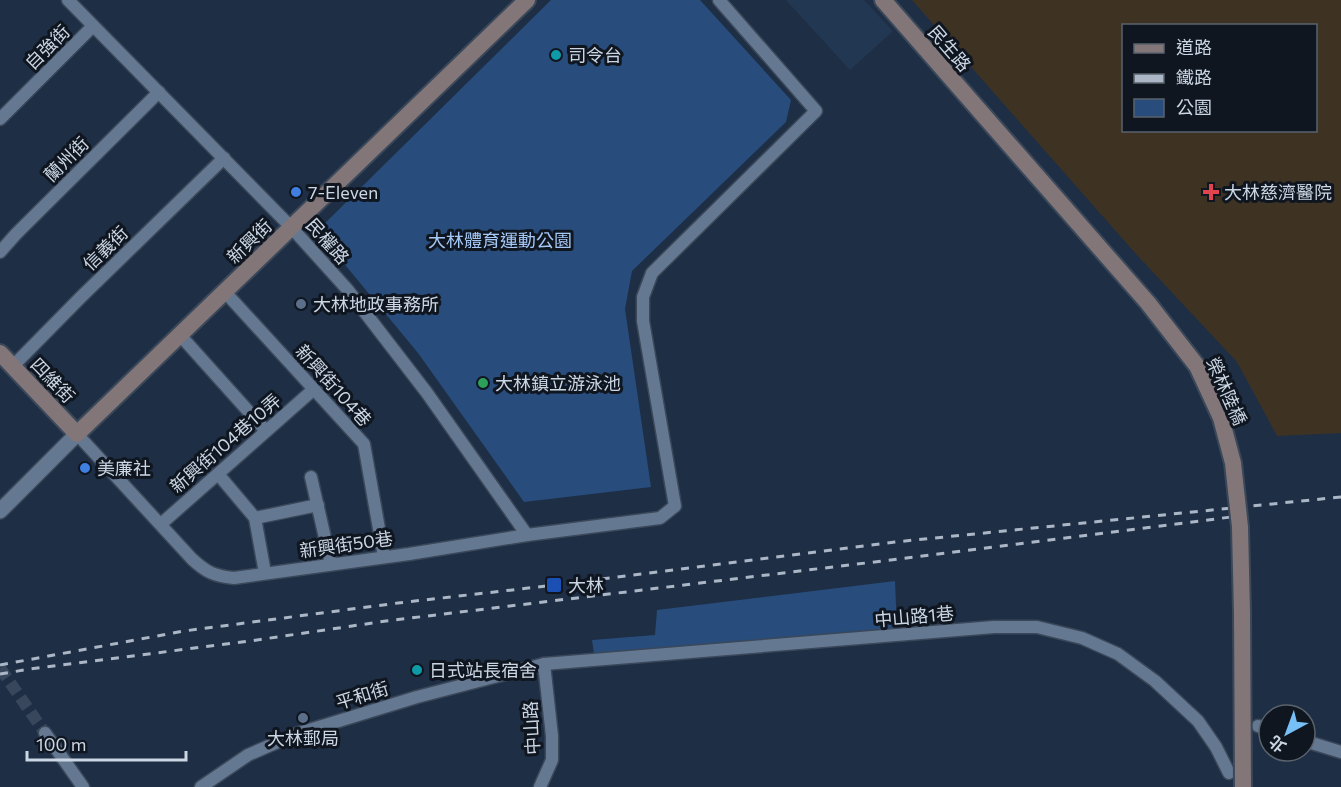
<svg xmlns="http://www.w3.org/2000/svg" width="1341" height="787" font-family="Commissioner,'Noto Sans TC',sans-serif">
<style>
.built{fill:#223752}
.medical{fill:#3e3323;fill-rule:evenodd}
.green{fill:#284c7b}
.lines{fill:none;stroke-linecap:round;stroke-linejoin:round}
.minor-tunnel{stroke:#38475c;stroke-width:12;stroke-dasharray:12 6;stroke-linecap:butt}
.minor-casing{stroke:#3a485a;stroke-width:15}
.tertiary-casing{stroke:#3a485a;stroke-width:18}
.secondary-casing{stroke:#3a485a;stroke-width:20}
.minor{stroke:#657891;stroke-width:12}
.tertiary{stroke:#657891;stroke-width:15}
.secondary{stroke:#837678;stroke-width:16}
.rail{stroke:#abb7c7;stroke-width:3;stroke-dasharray:8 8;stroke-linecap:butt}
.secondary-bridge-casing{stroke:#3a485a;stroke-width:20;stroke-linecap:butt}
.secondary-bridge{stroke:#837678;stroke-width:16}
.culture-dot{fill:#0f9aa8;stroke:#0f1620;stroke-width:2}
.shop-dot{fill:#3f7fe0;stroke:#0f1620;stroke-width:2}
.health-dot{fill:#e0444e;stroke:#0f1620;stroke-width:2}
.service-dot{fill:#5c6f8a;stroke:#0f1620;stroke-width:2}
.leisure-dot{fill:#2e9e5b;stroke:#0f1620;stroke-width:2}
.transit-dot{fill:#1a4fb4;stroke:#0f1620;stroke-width:2}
.labels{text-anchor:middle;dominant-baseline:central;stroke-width:6;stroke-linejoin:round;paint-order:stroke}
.street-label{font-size:18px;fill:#cbd6e4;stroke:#0f1620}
.poi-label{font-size:18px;fill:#cbd6e4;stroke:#0f1620;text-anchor:start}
.park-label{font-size:18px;fill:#a4c7f5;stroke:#0f1620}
</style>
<rect width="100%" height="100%" fill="#1e2e44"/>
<polygon class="built" points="786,0 864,0 893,31 850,70"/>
<path class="medical" d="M912,0H1341V433L1277,436L1237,362L1136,254ZM1124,26H1316V130H1124Z"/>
<g class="green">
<polygon points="551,0 700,0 791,100 786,122 632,271 625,309 651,487 524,502 418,353 317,231"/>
<polygon points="895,581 897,628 594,654 592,640 655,635 657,610"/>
</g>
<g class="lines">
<polyline class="minor-tunnel" points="0,668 45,733"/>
<defs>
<g id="minor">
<polyline points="68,0 291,227 347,289 427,393 527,535"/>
<polyline points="0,119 93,26"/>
<polyline points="0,252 16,234 159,92"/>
<polyline points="225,292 364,444 384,557"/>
<polyline points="180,335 266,431"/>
<polyline points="13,366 81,297 224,158"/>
<path d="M77,434L192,559C206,572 214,576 234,578L409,554L527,535L660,518L675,506L643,321V297L652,273L816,111L719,0"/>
<polyline points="218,474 255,518 265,573"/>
<polyline points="311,477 331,564"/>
<polyline points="255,518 318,505"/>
<polyline points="161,524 314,389"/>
<polyline points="1258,726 1269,729"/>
<polyline points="45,733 83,787"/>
<polyline points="1305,741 1341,752"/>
<polyline points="201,787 248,755 296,734 417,697 544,664 994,627 1037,627 1082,638 1118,654 1155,681 1198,721 1216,747 1229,773"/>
<polyline points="540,787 552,760 552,736 544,664"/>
</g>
<polyline id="tertiary" points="0,511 77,434"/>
<g id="secondary">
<polyline points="883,0 965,94"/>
<polyline points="0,353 77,434 527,0"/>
</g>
</defs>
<use href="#minor" class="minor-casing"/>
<use href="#tertiary" class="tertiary-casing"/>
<use href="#secondary" class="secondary-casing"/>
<use href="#minor" class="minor"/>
<use href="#tertiary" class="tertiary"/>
<use href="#secondary" class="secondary"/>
<g class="rail">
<polyline points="0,665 184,631 398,603 555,585 895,542 1341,497"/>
<polyline points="0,674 30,669 250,641 386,621 899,559 1231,517"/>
</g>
<defs>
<polyline id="secondary-bridge" points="965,94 1148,303 1197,366 1221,418 1233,463 1240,527 1242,613 1243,787"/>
</defs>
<use href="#secondary-bridge" class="secondary-bridge-casing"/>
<use href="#secondary-bridge" class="secondary-bridge"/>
</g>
<g class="culture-dot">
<circle cx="556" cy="55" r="6"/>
<circle cx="417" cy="670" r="6"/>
</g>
<g class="shop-dot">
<circle cx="296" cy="192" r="6"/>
<circle cx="85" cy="468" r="6"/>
</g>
<path class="health-dot" d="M1208 183h6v6h6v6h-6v6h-6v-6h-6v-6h6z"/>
<g class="service-dot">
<circle cx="301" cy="304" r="6"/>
<circle cx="303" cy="718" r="6"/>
</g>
<circle class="leisure-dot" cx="483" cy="383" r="6"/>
<rect class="transit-dot" x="546" y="577" width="16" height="16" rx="3"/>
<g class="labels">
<g class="street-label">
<text transform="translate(47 47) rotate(-45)">自強街</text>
<text transform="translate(950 48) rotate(49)">民生路</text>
<text transform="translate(66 159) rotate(-45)">蘭州街</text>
<text transform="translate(249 241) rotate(-44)">新興街</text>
<text transform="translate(328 241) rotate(48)">民權路</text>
<text transform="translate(105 248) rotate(-44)">信義街</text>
<text transform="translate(53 380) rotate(46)">四維街</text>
<text transform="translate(334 385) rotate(48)">新興街104巷</text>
<text transform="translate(1227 391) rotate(66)">榮林陸橋</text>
<text transform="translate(225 443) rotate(-41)">新興街104巷10弄</text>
<text transform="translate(346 544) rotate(-8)">新興街50巷</text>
<text transform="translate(914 616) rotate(-5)">中山路1巷</text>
<text transform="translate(362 695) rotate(-17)">平和街</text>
<text transform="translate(531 728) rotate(-93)">中山路</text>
</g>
<g class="poi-label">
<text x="568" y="55">司令台</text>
<text x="308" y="192">7-Eleven</text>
<text x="1224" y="192">大林慈濟醫院</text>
<text x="313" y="304">大林地政事務所</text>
<text x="495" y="383">大林鎮立游泳池</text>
<text x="97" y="468">美廉社</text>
<text x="568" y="585">大林</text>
<text x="429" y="670">日式站長宿舍</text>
<text x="303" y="738" text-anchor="middle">大林郵局</text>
</g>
<g class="park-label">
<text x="500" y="240">大林體育運動公園</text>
</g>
</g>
<rect x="1122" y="24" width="195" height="108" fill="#0f1620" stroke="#5a636e" stroke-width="1.5"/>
<rect x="1134" y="44" width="30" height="9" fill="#837678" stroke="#5a636e" stroke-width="1.5"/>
<text x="1176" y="54" font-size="18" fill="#cbd6e4">道路</text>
<rect x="1134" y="74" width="30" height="9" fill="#abb7c7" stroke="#5a636e" stroke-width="1.5"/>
<text x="1176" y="84" font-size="18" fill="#cbd6e4">鐵路</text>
<rect x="1134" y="99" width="30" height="18" fill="#284c7b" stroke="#5a636e" stroke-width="1.5"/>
<text x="1176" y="114" font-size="18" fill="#cbd6e4">公園</text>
<g transform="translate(1287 733) rotate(221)"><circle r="28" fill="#0f1620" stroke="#5a636e" stroke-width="1.5"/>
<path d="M0-4.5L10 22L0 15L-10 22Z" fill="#76c0f7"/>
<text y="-9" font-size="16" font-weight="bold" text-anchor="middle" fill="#cbd6e4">北</text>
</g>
<path d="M27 751v9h159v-9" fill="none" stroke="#cbd6e4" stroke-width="3"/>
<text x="36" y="751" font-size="18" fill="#cbd6e4" stroke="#0f1620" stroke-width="4.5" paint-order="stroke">100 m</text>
</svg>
